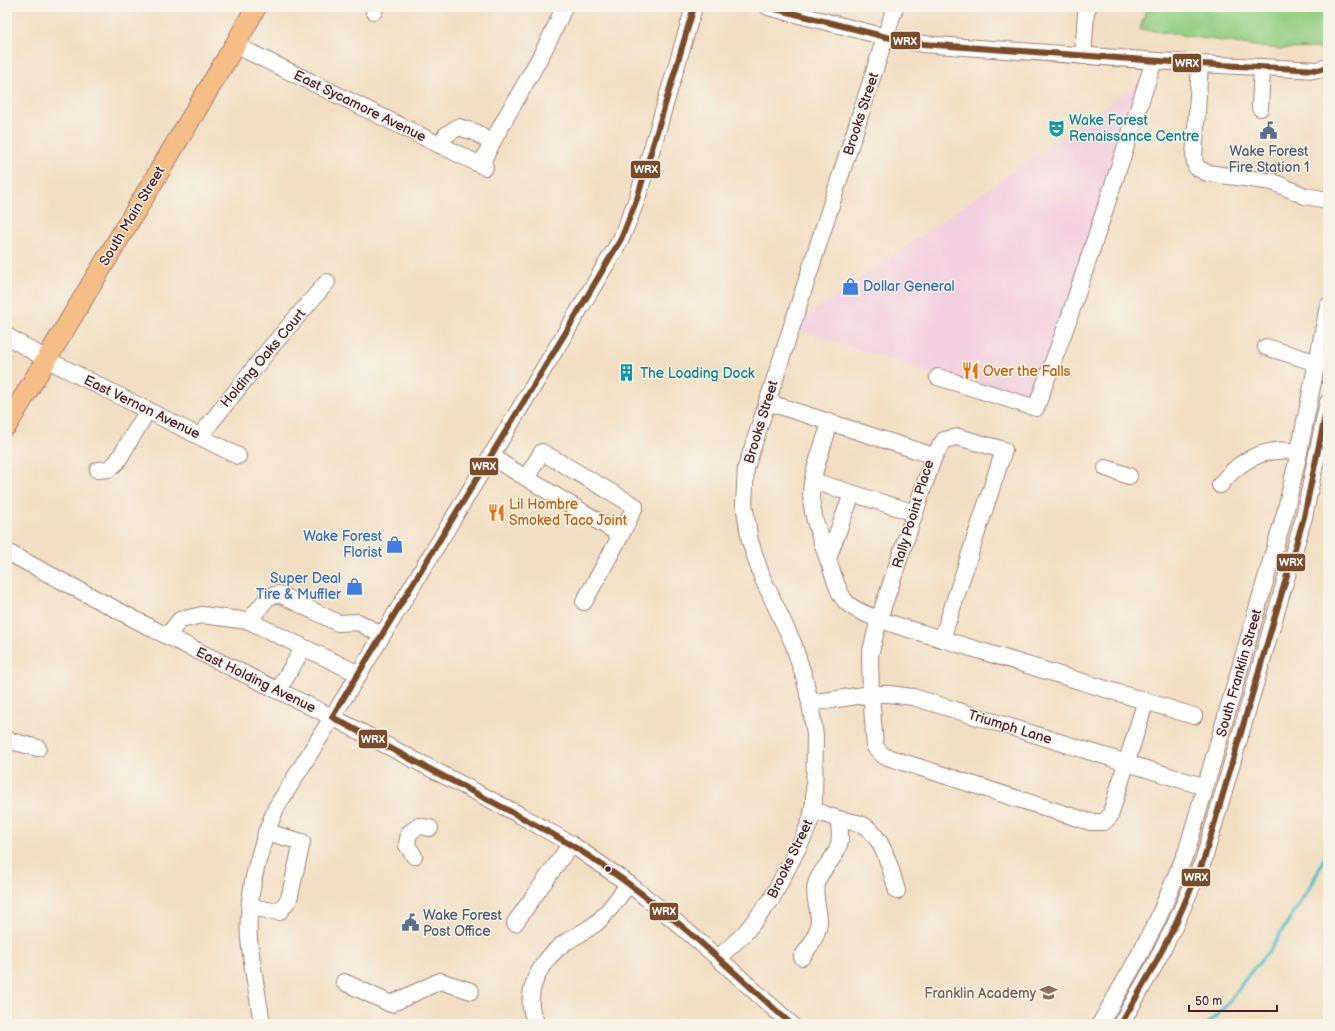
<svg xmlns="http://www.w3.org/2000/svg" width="1335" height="1031" font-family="'Balsamiq Sans',sans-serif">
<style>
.built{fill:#f3cfdf}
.green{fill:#95d084;stroke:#707858}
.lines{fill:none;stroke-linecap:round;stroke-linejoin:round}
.stream{stroke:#51bdca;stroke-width:3.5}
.minor-casing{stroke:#9e7f77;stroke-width:18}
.major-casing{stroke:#9e7f77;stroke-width:22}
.minor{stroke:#fff;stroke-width:16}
.major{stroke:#f6be87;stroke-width:20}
.bus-1-casing{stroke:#f7f3e8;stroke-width:9}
.bus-1{stroke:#7a4b2a;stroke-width:6}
.bus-dot{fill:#4a1f2b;stroke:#f7f3e8;stroke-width:1.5}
.labels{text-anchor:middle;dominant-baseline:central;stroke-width:3;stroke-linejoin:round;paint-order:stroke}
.street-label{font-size:14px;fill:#4a1f2b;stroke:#f7f3e8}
.culture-label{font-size:14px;fill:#0d838f;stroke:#f7f3e8;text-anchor:start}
.service-label{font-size:14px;fill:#4e5e75;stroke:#f7f3e8}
.shop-label{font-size:14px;fill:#366cbe;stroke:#f7f3e8;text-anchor:end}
.food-label{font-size:14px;fill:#c56008;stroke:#f7f3e8;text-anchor:start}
.education-label{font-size:14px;fill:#785e54;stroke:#f7f3e8;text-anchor:end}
.line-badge{stroke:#f7f3e8;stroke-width:1.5}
.badge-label{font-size:11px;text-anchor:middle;font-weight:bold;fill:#fff}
</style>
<rect width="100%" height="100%" fill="#f7f3e8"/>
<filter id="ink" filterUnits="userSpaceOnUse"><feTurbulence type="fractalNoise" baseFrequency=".025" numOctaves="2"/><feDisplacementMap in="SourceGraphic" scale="8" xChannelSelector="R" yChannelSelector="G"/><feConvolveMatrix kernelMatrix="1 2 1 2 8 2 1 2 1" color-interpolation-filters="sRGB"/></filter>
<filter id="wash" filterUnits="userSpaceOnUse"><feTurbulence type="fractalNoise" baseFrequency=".012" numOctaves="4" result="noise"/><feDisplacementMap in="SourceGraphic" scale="16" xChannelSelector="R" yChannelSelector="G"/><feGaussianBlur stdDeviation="0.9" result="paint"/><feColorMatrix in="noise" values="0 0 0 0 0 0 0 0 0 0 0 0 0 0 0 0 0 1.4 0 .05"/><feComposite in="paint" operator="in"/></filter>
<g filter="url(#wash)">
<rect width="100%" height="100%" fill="#f2dfc3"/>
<polygon class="built" points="1149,76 1036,408 791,327"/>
<polygon class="green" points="1147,7 1328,7 1328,46 1321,48 1277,49 1140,29"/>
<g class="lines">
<polyline class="stream" points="1208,1024 1226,1006 1250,973 1270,950 1313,882 1328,850"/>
</g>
</g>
<g filter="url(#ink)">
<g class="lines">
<defs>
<g id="minor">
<polyline points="768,7 886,37 923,44 1200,64 1318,70 1328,67"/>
<polyline points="374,11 376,7"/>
<polyline points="235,45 485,167"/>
<polyline points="1083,56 1086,13 1088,7"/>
<polyline points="1200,64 1194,158 1196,167 1207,173 1273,182 1305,196 1328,200"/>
<polyline points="1260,108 1262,67"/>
<polyline points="440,145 446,135 458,127 475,132 491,143"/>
<path d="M481,165C506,111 542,62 564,7"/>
<polyline points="7,336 46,359 238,456"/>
<polyline points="1266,347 1317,363"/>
<polyline points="938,377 1036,408 1068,321 1154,61"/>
<polyline points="767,402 934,456 879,619 870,655 871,694 875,747 884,756 1090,822 1104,822 1110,816 1146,700"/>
<path d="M830,423C824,443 812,472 811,493C811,517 822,540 829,563C834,575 837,592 846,602C860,617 920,632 942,639L1004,450L958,437L944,440L934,456"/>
<polyline points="200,436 271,347 327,282"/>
<polyline points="491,455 503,464 621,535 635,506 542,452 526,478"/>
<polyline points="1106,468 1129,476"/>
<polyline points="98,470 109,469 117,462 148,410"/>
<polyline points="813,481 915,513"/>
<path d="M1220,485C1240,459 1266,446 1299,452"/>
<polyline points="7,552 155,630 332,717 518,814 571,844 629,884 669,916 718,958 791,1024"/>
<polyline points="828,558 852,494"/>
<polyline points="584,602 621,535"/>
<polyline points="249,621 268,597 279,594 338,623 358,622 382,635"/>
<polyline points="167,636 180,620 202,615 249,621 359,674"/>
<polyline points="942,639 1194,716"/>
<polyline points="278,691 303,648"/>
<polyline points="810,703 871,694 889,694 913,697 1205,787"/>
<polyline points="7,740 38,748"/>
<path d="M838,819C846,821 856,822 863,825C883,836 891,870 897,891"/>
<polyline points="414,856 407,845 409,833 419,826 430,828"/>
<polyline points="250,907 279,912 289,899 302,842 266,832"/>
<polyline points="515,923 571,844"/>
<path d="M802,957C810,946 818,936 819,921C819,908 812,894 817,881C822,869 832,861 837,850C842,841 840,829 838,819L813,810"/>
<polyline points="718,958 744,934 771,900 805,834 811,819 814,802 815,735 810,703 805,680 793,643 762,577 750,541 744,504 746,468 895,7"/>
<polyline points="344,982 391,1004 440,981 471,991"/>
<path d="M262,1024C258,996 252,967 249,939C246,894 259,849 276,808L359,674L566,332L621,239L637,199L694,7"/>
<path d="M537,1024C520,995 541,959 566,942C575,936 586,931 595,924C606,916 619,896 629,884"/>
<polyline points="1100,1024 1135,963 1157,921 1187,850 1285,513 1299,452 1328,306"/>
<polyline points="1121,1024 1153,968 1175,925 1204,859 1304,517 1328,402"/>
</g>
<polyline id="major" points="7,425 235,45 256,7"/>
</defs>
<use href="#minor" class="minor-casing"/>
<use href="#major" class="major-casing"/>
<use href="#minor" class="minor"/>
<use href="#major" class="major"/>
<defs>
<g id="bus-1">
<path d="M694,7L637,199L621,239L566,332L332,717C381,744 430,769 479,795C521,817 563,838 602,865C670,911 730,969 791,1024"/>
<polyline points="768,7 886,37 923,44 1200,64 1318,70 1328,67"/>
<polyline points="1121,1024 1153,968 1175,925 1204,859 1304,517 1328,402"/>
</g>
</defs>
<use href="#bus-1" class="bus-1-casing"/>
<use href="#bus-1" class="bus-1"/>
</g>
</g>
<defs>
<symbol id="theatre-bare" viewBox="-9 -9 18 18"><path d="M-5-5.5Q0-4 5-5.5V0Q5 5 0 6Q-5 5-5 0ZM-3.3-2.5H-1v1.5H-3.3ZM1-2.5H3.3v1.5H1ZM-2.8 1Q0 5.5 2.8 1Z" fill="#0f9aa8" stroke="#f7f3e8" stroke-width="2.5" paint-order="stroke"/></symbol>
<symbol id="civic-bare" viewBox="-9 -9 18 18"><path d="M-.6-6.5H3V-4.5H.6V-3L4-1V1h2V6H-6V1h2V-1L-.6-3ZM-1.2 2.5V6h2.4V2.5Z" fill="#5c6f8a" stroke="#f7f3e8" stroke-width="2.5" paint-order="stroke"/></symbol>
<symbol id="shop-bare" viewBox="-9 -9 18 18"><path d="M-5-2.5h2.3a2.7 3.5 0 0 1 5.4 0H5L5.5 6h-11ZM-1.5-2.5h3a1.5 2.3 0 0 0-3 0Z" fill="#3f7fe0" stroke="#f7f3e8" stroke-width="2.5" paint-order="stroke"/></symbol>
<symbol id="restaurant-bare" viewBox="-9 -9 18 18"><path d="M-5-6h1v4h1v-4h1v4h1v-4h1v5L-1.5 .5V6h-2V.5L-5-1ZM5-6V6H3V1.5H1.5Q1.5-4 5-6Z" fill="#e8710a" stroke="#f7f3e8" stroke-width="2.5" paint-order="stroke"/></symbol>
<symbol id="building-bare" viewBox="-9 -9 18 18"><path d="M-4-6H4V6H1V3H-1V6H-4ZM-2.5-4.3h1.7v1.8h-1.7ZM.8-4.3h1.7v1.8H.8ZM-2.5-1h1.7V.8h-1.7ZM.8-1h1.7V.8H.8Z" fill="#0f9aa8" stroke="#f7f3e8" stroke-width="2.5" paint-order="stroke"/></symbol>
<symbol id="school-bare" viewBox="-9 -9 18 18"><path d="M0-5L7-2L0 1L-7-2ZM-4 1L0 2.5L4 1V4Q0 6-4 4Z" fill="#8d6e63" stroke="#f7f3e8" stroke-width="2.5" paint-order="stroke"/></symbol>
</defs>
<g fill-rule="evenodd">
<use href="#theatre-bare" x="1044" y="116" width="25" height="25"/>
<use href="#civic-bare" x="1256" y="118" width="25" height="25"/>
<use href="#shop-bare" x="838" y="274" width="25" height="25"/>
<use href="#restaurant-bare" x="958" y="358" width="25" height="25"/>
<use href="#building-bare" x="614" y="360" width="25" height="25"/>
<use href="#restaurant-bare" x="484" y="500" width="25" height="25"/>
<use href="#shop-bare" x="382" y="532" width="25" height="25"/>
<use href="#shop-bare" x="342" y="574" width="25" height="25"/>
<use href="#civic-bare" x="398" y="910" width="25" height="25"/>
<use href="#school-bare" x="1036" y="980" width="25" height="25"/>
</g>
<circle class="bus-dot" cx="608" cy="869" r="3.5"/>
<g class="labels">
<g class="street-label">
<text transform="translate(360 106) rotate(26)">East Sycamore Avenue</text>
<text transform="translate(861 114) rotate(-72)">Brooks Street</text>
<text transform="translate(132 216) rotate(-59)">South Main Street</text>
<text transform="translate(263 358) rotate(-50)">Holding Oaks Court</text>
<text transform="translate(142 407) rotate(26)">East Vernon Avenue</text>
<text transform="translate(761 422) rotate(-73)">Brooks Street</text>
<text transform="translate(913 514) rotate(-73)">Rally Pooint Place</text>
<text transform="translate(1239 673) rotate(-74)">South Franklin Street</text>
<text transform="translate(256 680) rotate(26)">East Holding Avenue</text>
<text transform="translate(1010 727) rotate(17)">Triumph Lane</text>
<text transform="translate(790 859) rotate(-64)">Brooks Street</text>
</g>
<g class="culture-label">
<text x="1069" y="120">Wake Forest<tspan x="1069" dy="16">Renaissance Centre</tspan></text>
<text x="640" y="373">The Loading Dock</text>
</g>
<g class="service-label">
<text x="1269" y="151">Wake Forest<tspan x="1269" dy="16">Fire Station 1</tspan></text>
<text x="423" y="915" text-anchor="start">Wake Forest<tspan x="423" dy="16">Post Office</tspan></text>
</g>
<g class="shop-label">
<text x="863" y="286" text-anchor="start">Dollar General</text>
<text x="382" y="536">Wake Forest<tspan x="382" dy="16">Florist</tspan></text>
<text x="341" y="578">Super Deal<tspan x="341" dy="16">Tire &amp; Muffler</tspan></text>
</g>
<g class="food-label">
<text x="983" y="371">Over the Falls</text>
<text x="509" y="504">Lil Hombre<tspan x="509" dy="16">Smoked Taco Joint</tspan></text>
</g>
<g class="education-label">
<text x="1036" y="993">Franklin Academy</text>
</g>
</g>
<g class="line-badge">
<rect x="890" y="31" width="31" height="19" rx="4" fill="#7a4b2a"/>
<rect x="1172" y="53" width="30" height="20" rx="4" fill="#7a4b2a"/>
<rect x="630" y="160" width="31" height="19" rx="4" fill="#7a4b2a"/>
<rect x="469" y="457" width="30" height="19" rx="4" fill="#7a4b2a"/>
<rect x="1276" y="553" width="30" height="19" rx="4" fill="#7a4b2a"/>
<rect x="358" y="729" width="30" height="20" rx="4" fill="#7a4b2a"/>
<rect x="1181" y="868" width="30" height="19" rx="4" fill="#7a4b2a"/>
<rect x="649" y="902" width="30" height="19" rx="4" fill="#7a4b2a"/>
</g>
<g class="badge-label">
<text x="905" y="45">WRX</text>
<text x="1187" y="67">WRX</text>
<text x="646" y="173">WRX</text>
<text x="484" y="470">WRX</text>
<text x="1291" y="566">WRX</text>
<text x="373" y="743">WRX</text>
<text x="1196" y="881">WRX</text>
<text x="664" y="915">WRX</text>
</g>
<rect width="1335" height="1031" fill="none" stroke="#f7f3e8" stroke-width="24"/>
<path d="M1189 1005v6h88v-6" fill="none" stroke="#4a1f2b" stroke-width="2"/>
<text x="1195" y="1005" font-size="12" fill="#4a1f2b" stroke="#f7f3e8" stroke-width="3" paint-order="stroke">50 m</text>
</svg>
